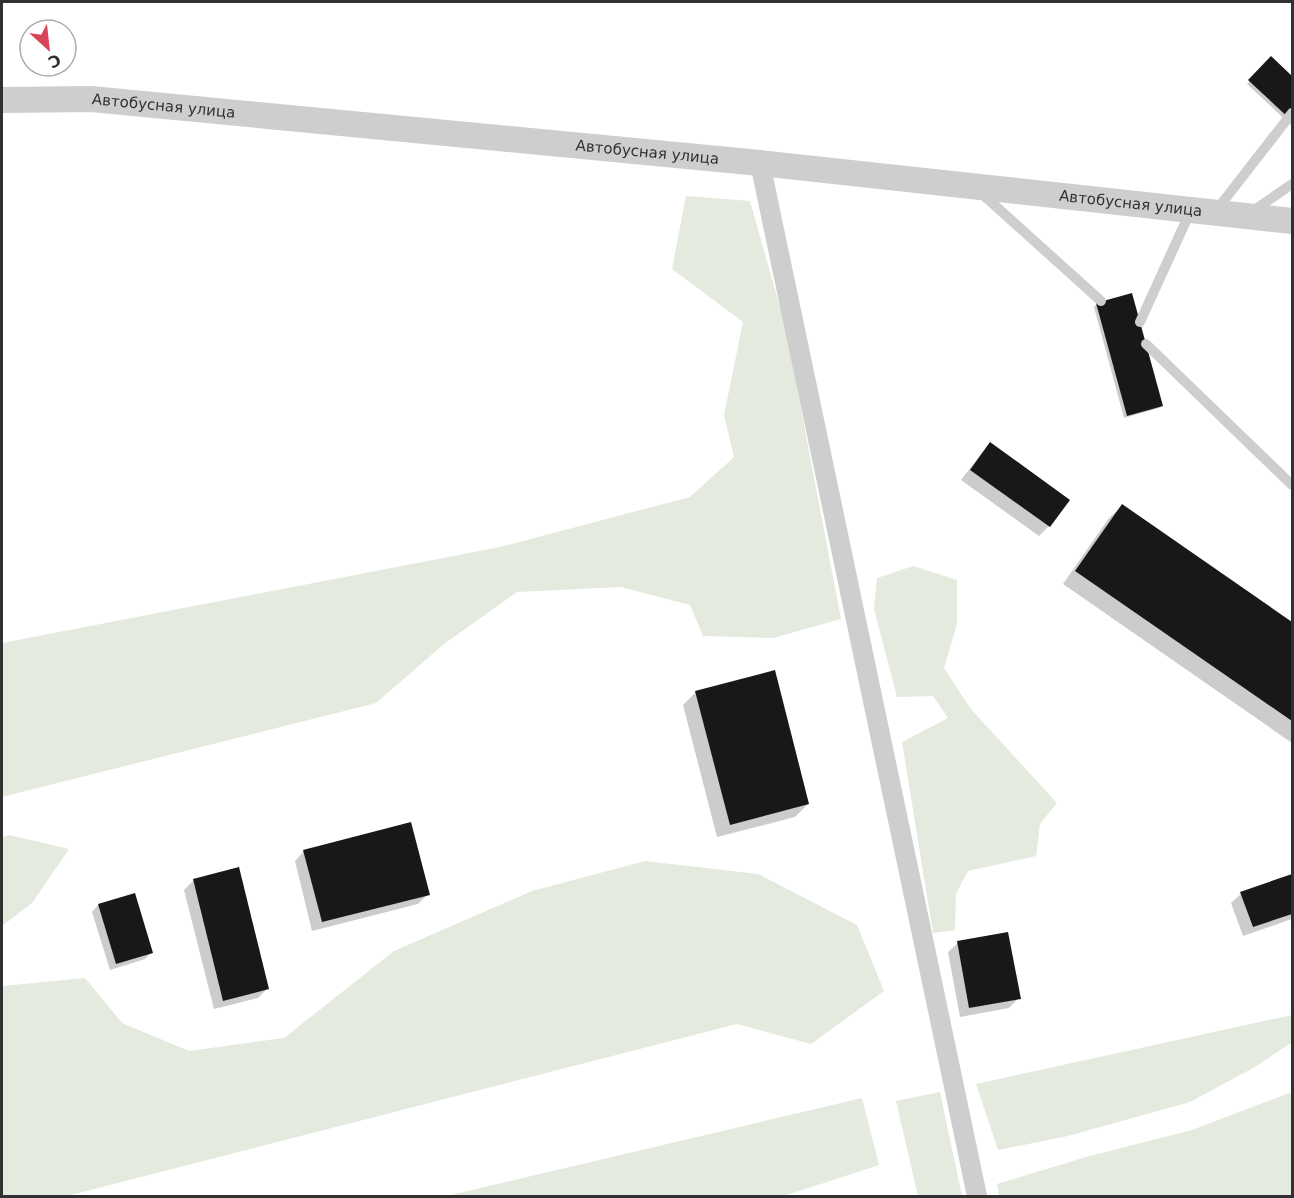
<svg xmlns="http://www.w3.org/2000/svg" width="1294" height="1198" font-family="'DejaVu Sans',sans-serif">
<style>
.green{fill:#e5eade}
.shadow{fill:#0003}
.building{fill:#181818}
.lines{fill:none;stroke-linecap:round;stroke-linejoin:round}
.service{stroke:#cecece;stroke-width:10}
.minor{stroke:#cecece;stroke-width:20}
.tertiary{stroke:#cecece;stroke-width:26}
.labels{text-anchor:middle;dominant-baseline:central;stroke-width:6;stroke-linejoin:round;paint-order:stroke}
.street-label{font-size:15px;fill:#313131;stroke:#fff}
</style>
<rect width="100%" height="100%" fill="#fff"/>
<g class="green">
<polygon points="686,196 750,201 785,325 841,619 773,638 703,636 690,605 621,587 517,592 444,644 376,703 2,797 2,643 500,547 690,497 734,457 724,415 743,322 672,269"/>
<polygon points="913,566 957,580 957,624 944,668 970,708 1057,803 1040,824 1036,856 968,871 956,894 955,930 933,933 902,742 948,718 933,696 897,697 874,609 877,578"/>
<polygon points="9,835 69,849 32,903 2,926 2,837"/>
<polygon points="645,861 758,874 857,925 884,991 811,1044 737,1024 67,1196 2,1196 2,986 85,978 122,1023 189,1051 284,1038 394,951 532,891"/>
<polygon points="1292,1015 1292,1042 1255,1067 1190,1102 1068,1136 998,1150 976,1084"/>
<polygon points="940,1092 962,1196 918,1196 896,1101"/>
<polygon points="1292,1092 1292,1196 999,1196 997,1184 1086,1157 1192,1130"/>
<polygon points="862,1098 879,1165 784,1196 447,1196"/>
</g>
<g class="shadow">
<polygon points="1271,58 1292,78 1292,126 1247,84"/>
<polygon points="1097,304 1162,406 1159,408 1124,418 1094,307"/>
<polygon points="990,444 1068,500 1049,526 1039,536 961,480 981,454"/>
<polygon points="1122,506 1292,623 1292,743 1063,584 1109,518"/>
<polygon points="696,692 808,804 795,817 717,837 683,705"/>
<polygon points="304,851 428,894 418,904 312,931 295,861"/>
<polygon points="238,869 268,988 258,998 214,1009 184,890 193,881"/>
<polygon points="1292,876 1292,919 1243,936 1231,903 1241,894"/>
<polygon points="134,895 151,953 145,959 110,970 92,912 98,905"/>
<polygon points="958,943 1019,998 1009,1008 960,1017 948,952"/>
</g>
<g class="building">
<polygon points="1271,56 1292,76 1292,121 1248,80"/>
<polygon points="1132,293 1163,406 1127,416 1096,303"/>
<polygon points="990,442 1070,500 1050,527 970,470"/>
<polygon points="1122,504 1292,622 1292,721 1075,571"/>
<polygon points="775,670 809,804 730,825 695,691"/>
<polygon points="411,822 430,895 322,922 303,850"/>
<polygon points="239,867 269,989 223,1001 193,879"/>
<polygon points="1292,874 1292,914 1253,927 1240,892"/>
<polygon points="135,893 153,953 116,964 98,904"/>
<polygon points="1008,932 1021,999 969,1008 957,941"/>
</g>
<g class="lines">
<g class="service">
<polyline points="981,193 1101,301"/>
<polyline points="1215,212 1292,113"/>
<polyline points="1250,213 1292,184"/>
<polyline points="1140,322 1191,210"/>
<polyline points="1146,344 1292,485"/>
</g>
<polyline class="minor" points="760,163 977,1196"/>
<path class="tertiary" id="s1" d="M2,100L91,99L760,163L1292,221"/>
</g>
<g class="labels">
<g class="street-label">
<text stroke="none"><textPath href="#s1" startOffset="162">Автобусная улица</textPath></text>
<text stroke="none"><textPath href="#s1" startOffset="648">Автобусная улица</textPath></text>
<text stroke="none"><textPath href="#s1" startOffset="1134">Автобусная улица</textPath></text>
</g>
</g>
<rect width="1294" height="1198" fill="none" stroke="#313131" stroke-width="6"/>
<g transform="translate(48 48) rotate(153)"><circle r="28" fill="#ffffff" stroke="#adadad" stroke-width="1.5"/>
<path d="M0-4.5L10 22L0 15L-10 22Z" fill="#d94358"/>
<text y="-9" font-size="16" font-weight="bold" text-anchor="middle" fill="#313131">С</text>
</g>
</svg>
